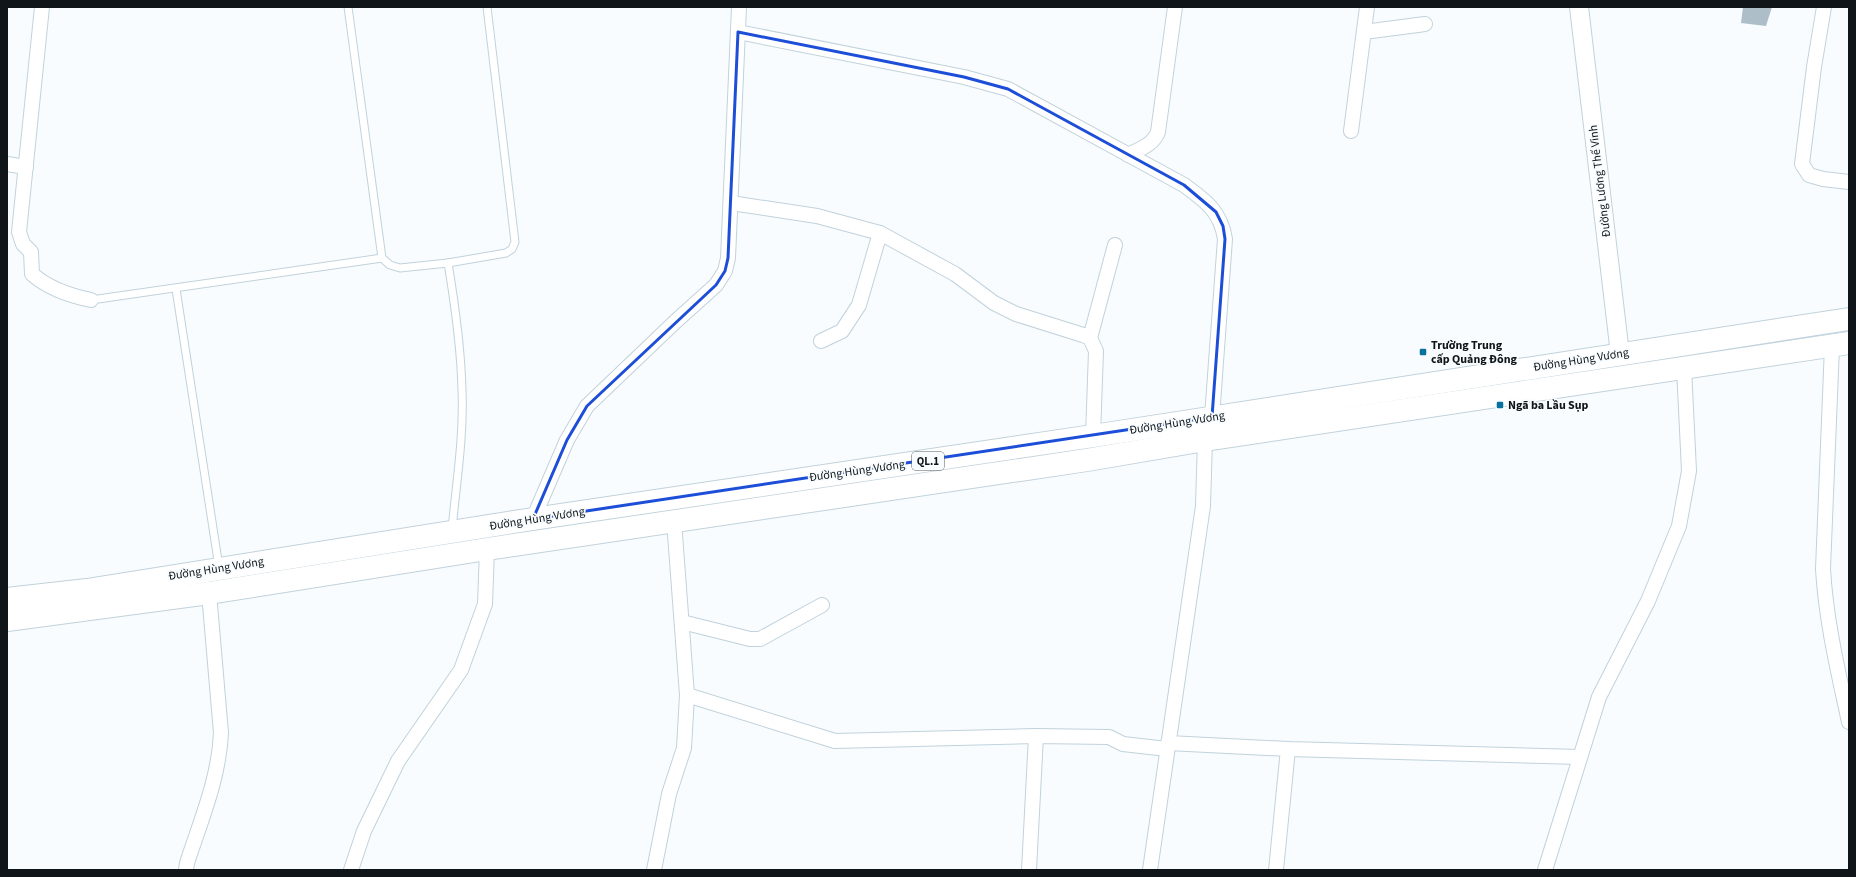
<svg xmlns="http://www.w3.org/2000/svg" width="1856" height="877" font-family="'Source Sans 3',sans-serif">
<style>
.building{fill:#adbec8}
.lines{fill:none;stroke-linecap:round;stroke-linejoin:round}
.service-casing{stroke:#c1d2dc;stroke-width:9}
.minor-casing{stroke:#c1d2dc;stroke-width:16}
.tertiary-casing{stroke:#c1d2dc;stroke-width:20}
.trunk-casing{stroke:#c1d2dc;stroke-width:24}
.service{stroke:#fff;stroke-width:7}
.minor{stroke:#fff;stroke-width:14}
.tertiary{stroke:#fff;stroke-width:18}
.trunk{stroke:#fff;stroke-width:22}
.marked{fill:none;stroke:#1d4ed8;stroke-width:3;stroke-linejoin:round}
.poi-dot{fill:#07729d;stroke:#f8fcfe;stroke-width:1.5}
.labels{text-anchor:middle;dominant-baseline:central;stroke-width:3.5;stroke-linejoin:round;paint-order:stroke}
.shield{fill:#f8fcfe;stroke:#555a5d;stroke-width:1}
.shield-label{font-size:11px;font-weight:bold;fill:#0f1518}
.street-label{font-size:12px;fill:#0f1518;stroke:#f8fcfe}
.poi-label{font-size:12px;font-weight:bold;fill:#0f1518;stroke:#f8fcfe;text-anchor:start}
</style>
<rect width="100%" height="100%" fill="#f8fcfe"/>
<polygon class="building" points="1743,7 1772,7 1766,26 1741,23"/>
<g class="lines">
<defs>
<g id="service">
<path d="M348,7L382,258L390,265L400,268L448,263C455,305 461,347 462,390C464,437 456,484 452,530"/>
<polyline points="448,263 506,253 512,249 515,242 487,7"/>
<polyline points="176,289 219,567"/>
<polyline points="91,300 382,258"/>
</g>
<g id="minor">
<path d="M42,7L19,232L23,244L31,252L32,274C48,288 71,296 91,300"/>
<polyline points="1824,7 1814,67 1802,164 1809,175 1823,179 1849,182"/>
<path d="M738,32L964,77L1008,89L1184,185C1206,201 1221,212 1225,239L1212,417"/>
<polyline points="1364,32 1425,24"/>
<polyline points="1351,131 1367,7"/>
<path d="M1128,155C1140,149 1153,145 1158,132L1175,7"/>
<polyline points="7,164 26,167"/>
<polyline points="731,203 817,216 880,233 955,274 994,303 1016,314 1083,335 1090,338 1096,351 1093,436"/>
<polyline points="1090,338 1115,245"/>
<polyline points="821,341 842,331 859,305 880,233"/>
<path d="M1832,346L1823,569C1826,621 1838,671 1849,722"/>
<polyline points="533,519 567,440 587,406 676,321 716,285 725,271 728,258 739,7"/>
<polyline points="682,622 750,639 760,639 822,605"/>
<polyline points="687,695 835,741 1036,736 1109,737 1123,744 1167,749"/>
<polyline points="1168,743 1288,749 1580,757"/>
<path d="M186,870L187,863C201,820 219,778 221,733L209,593"/>
<polyline points="351,870 364,831 398,761 461,670 485,604 487,549"/>
<polyline points="654,870 669,794 684,748 687,695 674,521"/>
<polyline points="1029,870 1036,736"/>
<polyline points="1150,870 1203,506 1205,440"/>
<polyline points="1276,870 1288,749"/>
<polyline points="1545,870 1599,697 1648,601 1679,526 1689,471 1684,368"/>
</g>
<polyline id="tertiary" points="1579,7 1620,354"/>
<g id="trunk">
<polyline points="7,599 87,590 533,519 1093,436 1849,319"/>
<polyline points="7,620 209,593 487,549 1087,460 1205,440 1849,343"/>
</g>
</defs>
<use href="#service" class="service-casing"/>
<use href="#minor" class="minor-casing"/>
<use href="#tertiary" class="tertiary-casing"/>
<use href="#trunk" class="trunk-casing"/>
<use href="#service" class="service"/>
<use href="#minor" class="minor"/>
<use href="#tertiary" class="tertiary"/>
<use href="#trunk" class="trunk"/>
</g>
<path class="marked" d="M738,32L964,77L1008,89L1184,185L1216,212L1223,226L1225,239L1212,417L533,519L567,440L587,406L716,285L725,271L728,258Z"/>
<g class="poi-dot">
<rect x="1419" y="348" width="8" height="8" rx="2"/>
<rect x="1496" y="401" width="8" height="8" rx="2"/>
</g>
<g class="labels">
<rect class="shield" x="912" y="452" width="32" height="18" rx="3"/>
<g class="shield-label">
<text x="928" y="461">QL.1</text>
</g>
<g class="street-label">
<text transform="translate(1600 181) rotate(-97)">Đường Lương Thế Vinh</text>
<text transform="translate(1581 360) rotate(-9)">Đường Hùng Vương</text>
<text transform="translate(1177 423) rotate(-9)">Đường Hùng Vương</text>
<text transform="translate(857 471) rotate(-8)">Đường Hùng Vương</text>
<text transform="translate(537 519) rotate(-9)">Đường Hùng Vương</text>
<text transform="translate(216 569) rotate(-9)">Đường Hùng Vương</text>
</g>
<g class="poi-label">
<text x="1431" y="345">Trường Trung<tspan x="1431" dy="14">cấp Quảng Đông</tspan></text>
<text x="1508" y="405">Ngã ba Lầu Sụp</text>
</g>
</g>
<rect width="1856" height="877" fill="none" stroke="#0f1518" stroke-width="16"/>
</svg>
